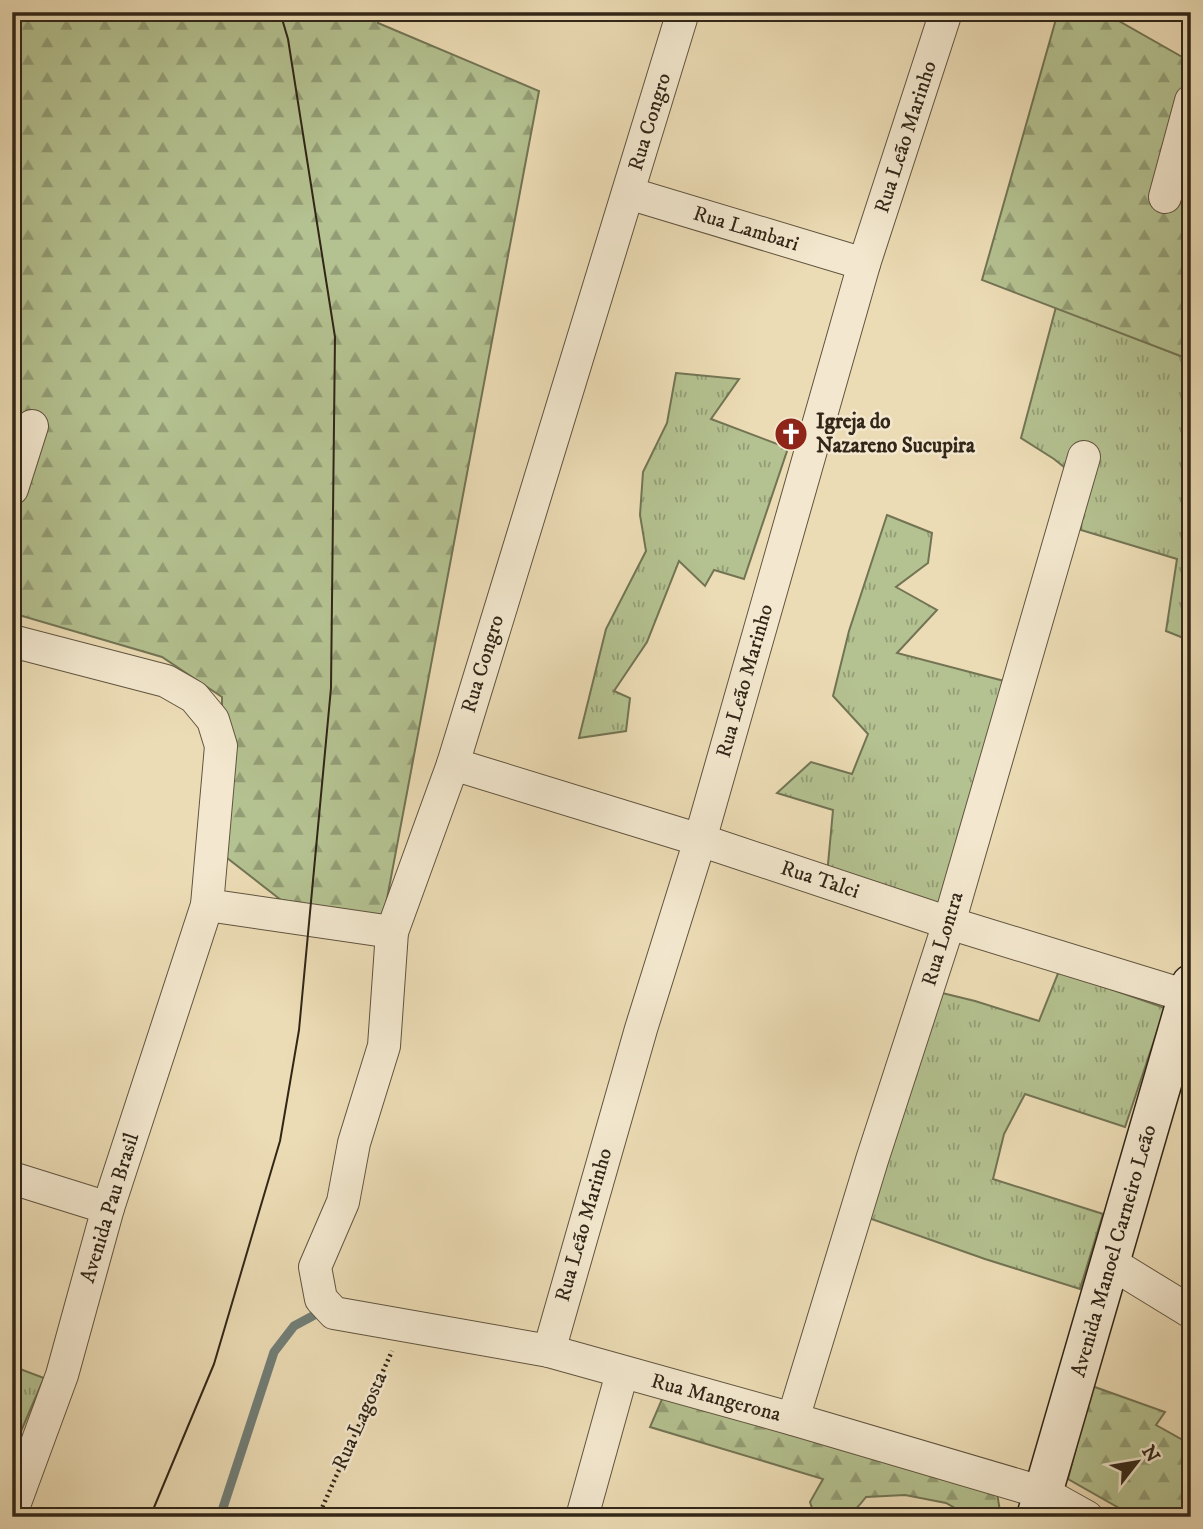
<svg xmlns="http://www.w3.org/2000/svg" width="1203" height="1529" font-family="'IM FELL DW Pica',serif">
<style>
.grass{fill:url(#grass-tufts);stroke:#727454;stroke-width:2}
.forest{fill:url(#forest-firs);stroke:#727454;stroke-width:2}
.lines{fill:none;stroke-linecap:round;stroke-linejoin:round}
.stream{stroke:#717e77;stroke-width:9}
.street-casing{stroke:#60543f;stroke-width:34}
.secondary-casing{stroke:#312618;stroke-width:41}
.path{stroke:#312618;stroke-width:4.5;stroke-dasharray:2 3.5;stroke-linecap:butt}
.street{stroke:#f3e8cf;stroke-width:32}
.secondary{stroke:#f3e8cf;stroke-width:38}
.tram{stroke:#312618;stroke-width:2}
.labels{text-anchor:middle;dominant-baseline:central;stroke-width:5;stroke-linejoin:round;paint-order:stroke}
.street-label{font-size:21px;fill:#312618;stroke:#f3e8cf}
.poi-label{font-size:21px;font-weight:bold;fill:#312618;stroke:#f3e8cf;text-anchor:start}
</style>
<defs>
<pattern id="grass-tufts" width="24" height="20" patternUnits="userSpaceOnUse" patternTransform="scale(1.75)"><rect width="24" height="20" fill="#b4c190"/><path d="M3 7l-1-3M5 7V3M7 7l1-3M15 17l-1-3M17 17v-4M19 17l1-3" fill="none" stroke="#939d75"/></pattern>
<pattern id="forest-firs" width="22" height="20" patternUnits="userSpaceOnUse" patternTransform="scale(1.75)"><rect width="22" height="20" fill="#b4c190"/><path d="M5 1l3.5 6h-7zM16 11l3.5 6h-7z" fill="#939d75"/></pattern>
</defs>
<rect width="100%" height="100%" fill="#ecdcb5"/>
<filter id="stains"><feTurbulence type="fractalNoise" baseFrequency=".00286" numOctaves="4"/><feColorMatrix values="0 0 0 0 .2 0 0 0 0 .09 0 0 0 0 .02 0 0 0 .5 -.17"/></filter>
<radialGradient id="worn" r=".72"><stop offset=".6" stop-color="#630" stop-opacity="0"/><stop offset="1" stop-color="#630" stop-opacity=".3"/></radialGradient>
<g class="grass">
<polygon points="1056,307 1191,360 1191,641 1166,631 1177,559 1081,530 1084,483 1054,459 1021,438"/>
<polygon points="676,373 739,379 711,419 788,448 744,579 714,570 705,586 679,561 647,642 614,691 630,698 626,731 579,738 606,629 646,551 640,515 643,472 667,423"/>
<polygon points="887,515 932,533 928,563 896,587 937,610 897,653 1008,682 944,906 827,875 833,810 777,793 811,762 852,774 868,734 833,696 849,631"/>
<polygon points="1059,971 1165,1008 1125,1127 1025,1094 1004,1134 993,1179 1103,1214 1080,1289 985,1259 860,1215 938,992 975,1001 1039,1021"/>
<polygon points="12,1366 44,1378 12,1452"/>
</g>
<g class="forest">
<polygon points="12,12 378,12 378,23 539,91 383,920 281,900 222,854 222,697 162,657 12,613"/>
<polygon points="1058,12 1103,12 1191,62 1191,360 982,280"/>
<path d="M1092,1386L1165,1412L1156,1425L1183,1440L1191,1442C1191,1466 1191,1488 1183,1511L1191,1517H1135L1068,1479Z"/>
<path d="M663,1397L997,1493L1001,1517H971L946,1503L905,1495L866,1497C848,1521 843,1517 815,1517L810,1502L823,1479L650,1427Z"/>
</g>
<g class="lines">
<g class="stream">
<polyline points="1116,1515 1119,1517"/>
<polyline points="220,1517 274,1352 294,1326 320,1312"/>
</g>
<defs>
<g id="street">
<polyline points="683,12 453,764 392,932 384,1046 354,1143 343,1202 315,1267 321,1299 334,1313 549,1351 793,1419 1044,1493 1087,1517"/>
<polyline points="628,193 864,264"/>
<polyline points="1165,197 1191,101"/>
<polyline points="12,489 32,426"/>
<polyline points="12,641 166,681 194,697 213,720 221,746 207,905 108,1208 62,1375 12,1511"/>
<polyline points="453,764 700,840 949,923 1187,996"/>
<polyline points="207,905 392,932"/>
<polyline points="12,1178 108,1208"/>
<polyline points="1111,1263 1191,1312"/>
<polyline points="549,1351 641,1029 700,840 864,264 946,12"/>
<polyline points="793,1419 872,1160 949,923 1084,457"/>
<polyline points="582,1517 622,1373"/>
</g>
<polyline id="secondary" points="1036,1517 1191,984"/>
</defs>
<use href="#street" class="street-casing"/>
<use href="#secondary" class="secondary-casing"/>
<polyline class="path" points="318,1517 392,1351"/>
<use href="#street" class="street"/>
<use href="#secondary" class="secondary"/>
<polyline class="tram" points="150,1517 214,1364 280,1141 299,1030 331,688 335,337 288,39 280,12"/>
</g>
<defs>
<symbol id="church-disc" viewBox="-11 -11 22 22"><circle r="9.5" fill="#8f2418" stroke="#f3e8cf"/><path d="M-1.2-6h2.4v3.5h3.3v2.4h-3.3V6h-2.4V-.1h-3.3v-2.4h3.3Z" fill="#fff"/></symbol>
</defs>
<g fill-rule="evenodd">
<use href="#church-disc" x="772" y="415" width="38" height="38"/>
</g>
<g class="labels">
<g class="street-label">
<text transform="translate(650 122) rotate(-73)">Rua Congro</text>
<text transform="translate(906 137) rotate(-72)">Rua Leão Marinho</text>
<text transform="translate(746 229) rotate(17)">Rua Lambari</text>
<text transform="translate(483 664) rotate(-73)">Rua Congro</text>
<text transform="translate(745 681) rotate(-74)">Rua Leão Marinho</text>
<text transform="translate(820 880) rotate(18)">Rua Talci</text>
<text transform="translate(943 939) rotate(-73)">Rua Lontra</text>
<text transform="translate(110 1208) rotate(-73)">Avenida Pau Brasil</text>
<text transform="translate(584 1225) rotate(-74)">Rua Leão Marinho</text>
<text transform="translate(1114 1251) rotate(-74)">Avenida Manoel Carneiro Leão</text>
<text transform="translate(716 1398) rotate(15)">Rua Mangerona</text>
<text transform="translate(360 1421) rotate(-66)">Rua Lagosta</text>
</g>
<g class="poi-label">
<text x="816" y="422">Igreja do<tspan x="816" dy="24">Nazareno Sucupira</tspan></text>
</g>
</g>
<rect width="1203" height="1529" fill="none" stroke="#ecdcb5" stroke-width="42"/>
<rect x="14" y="14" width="1175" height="1501" fill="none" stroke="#312618" stroke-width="3.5"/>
<rect x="21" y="21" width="1161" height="1487" fill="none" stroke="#312618" stroke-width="2"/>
<g transform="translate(1137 1462) rotate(59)" stroke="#f3e8cf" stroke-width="5" paint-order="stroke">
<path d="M0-5L12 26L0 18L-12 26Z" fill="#312618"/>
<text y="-10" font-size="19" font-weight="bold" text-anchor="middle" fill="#312618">N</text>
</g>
<rect width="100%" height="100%" filter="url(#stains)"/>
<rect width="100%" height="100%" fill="url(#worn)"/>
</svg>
